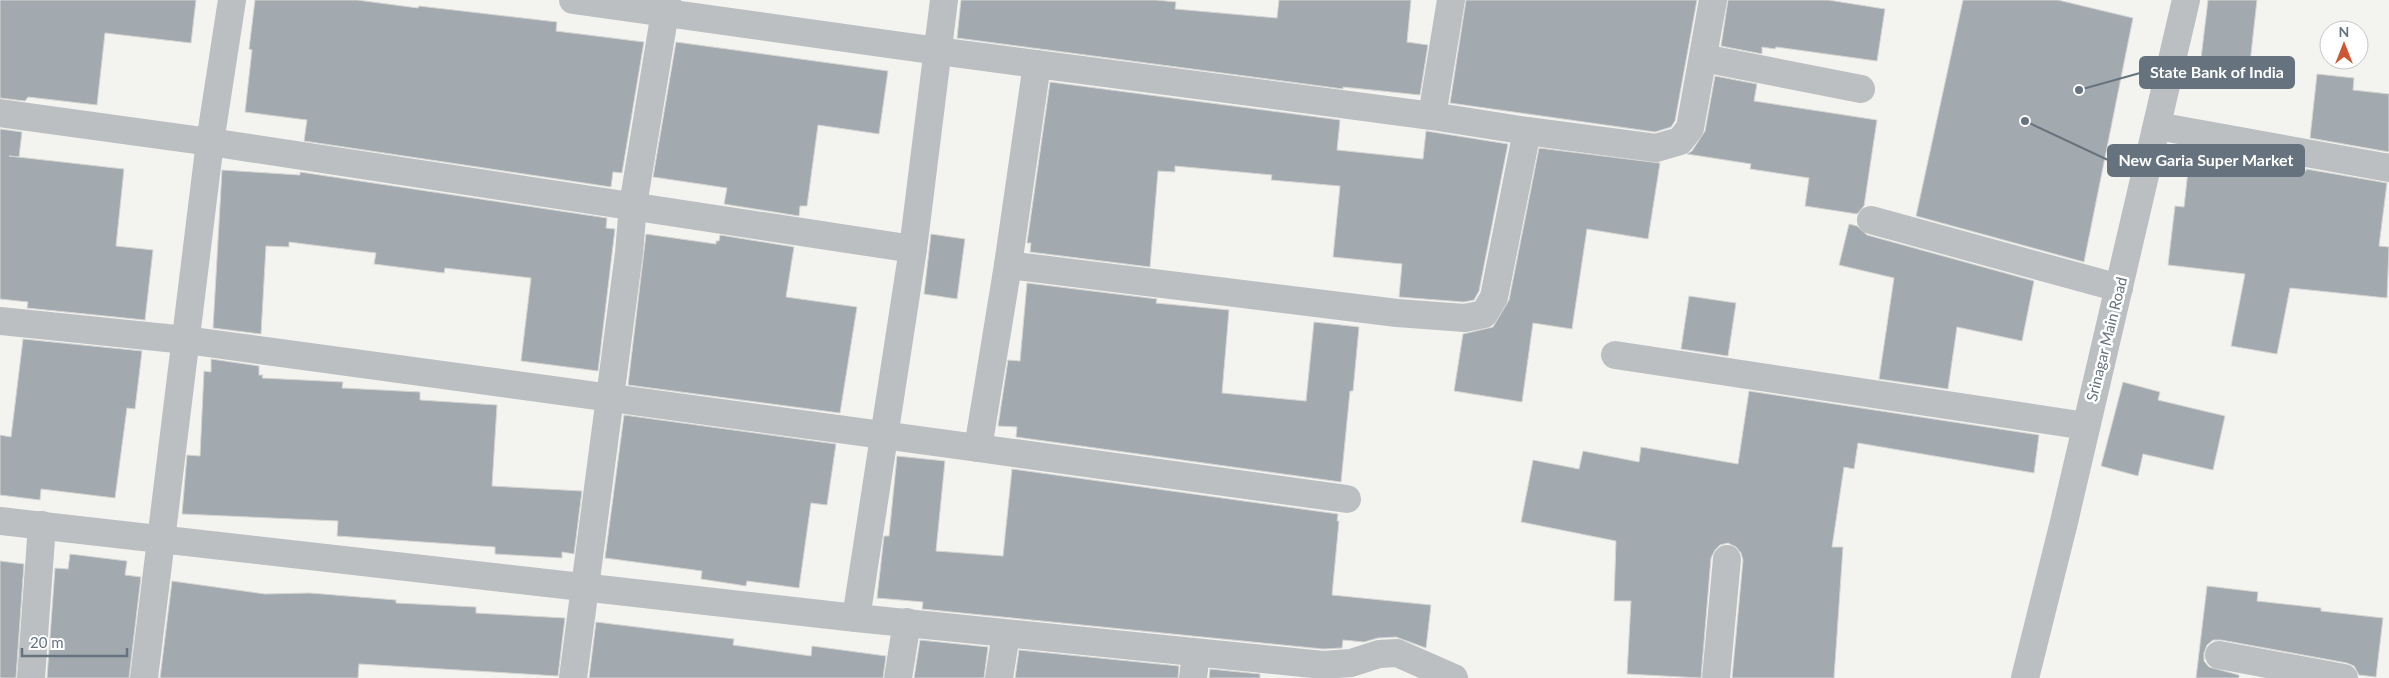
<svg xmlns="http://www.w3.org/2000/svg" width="2389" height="678" font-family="Lato,sans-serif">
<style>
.building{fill:#a3aaaf;stroke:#d5d5d3}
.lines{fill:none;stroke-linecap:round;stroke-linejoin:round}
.minor{stroke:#bbbfc2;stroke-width:28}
.labels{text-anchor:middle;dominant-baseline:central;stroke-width:5;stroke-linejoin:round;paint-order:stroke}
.street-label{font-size:15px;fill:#66737e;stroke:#fff}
.leader{fill:none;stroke:#66737e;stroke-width:2}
.callout-dot{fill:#66737e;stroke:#fff;stroke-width:2}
.callout{fill:#66737e;stroke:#66737e;stroke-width:2}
.callout-label{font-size:16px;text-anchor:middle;font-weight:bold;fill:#fff}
</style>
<rect width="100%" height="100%" fill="#f3f3f0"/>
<g class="building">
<polygon points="0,0 196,0 191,43 105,33 97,105 28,97 25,101 0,98"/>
<polygon points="255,0 357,0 418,8 419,6 557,22 556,31 644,42 622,173 613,172 611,187 304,141 307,120 245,112 252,50 249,49"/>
<polygon points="961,0 1156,0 1176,2 1175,9 1277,18 1279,0 1411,0 1407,42 1428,45 1420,95 1343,87 1343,89 957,38"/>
<polygon points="1466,0 1697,0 1675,121 1671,127 1655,132 1450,103"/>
<polygon points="1728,0 1828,0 1885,9 1877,61 1776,47 1775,49 1762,47 1762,54 1721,46"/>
<polygon points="1963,0 2058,0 2133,18 2084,262 1916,216"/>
<polygon points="2208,0 2257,0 2248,81 2199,75"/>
<polygon points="676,42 888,71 879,134 818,125 807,206 800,206 799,216 724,204 727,188 653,177"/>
<polygon points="2317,74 2354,78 2353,90 2389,94 2389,152 2310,138"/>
<polygon points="1715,76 1757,84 1754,101 1877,120 1864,206 1857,214 1805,206 1809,178 1750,169 1751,164 1687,154 1692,151 1705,131"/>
<polygon points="1050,82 1340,120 1337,150 1423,159 1426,131 1508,144 1479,291 1474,300 1464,302 1399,297 1402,264 1333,257 1340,186 1271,180 1272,175 1175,166 1175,172 1158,171 1150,267 1030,252 1031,243 1027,243"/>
<polygon points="0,129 22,132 19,157 9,156 124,169 116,246 153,250 145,320 27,308 28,302 0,299"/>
<polygon points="1539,148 1660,163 1648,239 1587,229 1572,329 1533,323 1522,402 1454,391 1463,334 1493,327 1509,300"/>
<polygon points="2190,153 2243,160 2242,164 2306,171 2306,169 2387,183 2379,246 2389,247 2387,298 2290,288 2277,354 2231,346 2245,274 2168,265 2175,206 2184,207"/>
<polygon points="222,170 300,175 300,172 607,218 606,228 615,229 598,371 521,361 531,278 445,268 444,273 374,264 376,253 289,242 289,247 266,246 261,334 213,328"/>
<polygon points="1849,224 1857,226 1867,235 2034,281 2022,341 1957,327 1948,389 1879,379 1894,278 1839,265"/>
<polygon points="646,234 716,244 716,241 719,241 720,235 794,247 786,297 857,307 840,413 628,385"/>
<polygon points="931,234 965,239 957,299 924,294"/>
<polygon points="1027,283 1157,299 1156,303 1229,310 1222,393 1306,401 1314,322 1359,327 1353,391 1350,391 1341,482 1016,437 1017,427 998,426 1008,360 1020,361"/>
<polygon points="1689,296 1736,303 1728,356 1681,349"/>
<polygon points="23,339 142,351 135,409 127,408 115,498 41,489 40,500 0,495 0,435 11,437"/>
<polygon points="211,359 259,366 259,375 263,375 262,378 343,382 342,388 420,392 420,400 497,405 492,486 582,491 574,554 562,552 562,558 495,554 495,547 337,536 338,521 182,514 187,455 200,456 204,371 211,372"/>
<polygon points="2123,382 2160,392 2158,400 2225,416 2213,470 2143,454 2138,476 2101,466"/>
<polygon points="1749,391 2039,435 2034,473 1858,443 1854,469 1844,467 1832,547 1843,547 1834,678 1732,678 1743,560 1741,553 1736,547 1728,543 1720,545 1715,550 1711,558 1701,678 1627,674 1631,601 1614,601 1616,541 1521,522 1533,460 1579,469 1583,451 1639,462 1641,447 1738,464"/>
<polygon points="624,415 836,444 827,505 811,503 799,588 747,581 746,586 701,579 702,571 605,558"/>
<polygon points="897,456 945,461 936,551 1003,556 1012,469 1338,514 1337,521 1339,521 1332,595 1431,605 1426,648 1396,637 1378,638 1364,642 1343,640 1342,648 1323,649 922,609 923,602 877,598 884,536 889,536"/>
<polygon points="70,554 127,561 125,575 141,577 129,678 47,678 55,568 68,569"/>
<polygon points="0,561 24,564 16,678 0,678"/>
<polygon points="172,581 265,594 310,593 396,600 396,603 476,607 476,613 565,618 558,676 359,664 358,678 160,678"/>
<polygon points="2207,586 2258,592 2257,601 2321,608 2321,611 2383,618 2376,677 2359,675 2354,666 2347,663 2221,640 2213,640 2207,645 2204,653 2204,661 2209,667 2239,675 2239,678 2196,678"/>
<polygon points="596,622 734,639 733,645 811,656 812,646 886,656 883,678 589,678"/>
<polygon points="920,640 988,647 984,678 914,678"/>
<polygon points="1019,650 1179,666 1178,678 1015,678"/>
<polygon points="1210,669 1260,674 1260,678 1209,678"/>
</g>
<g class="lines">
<g class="minor">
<polyline points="573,0 938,51 1432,116 1527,131 1656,148 1680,141 1690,128 1713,0"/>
<polyline points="944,0 913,249 856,618 1323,665 1351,663 1379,654 1397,653 1454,678"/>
<polyline points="1703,58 1861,89"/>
<polyline points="1037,64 1008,265 1397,313 1465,318 1484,314 1494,297 1527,131"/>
<polyline points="0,113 210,142 913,249"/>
<polyline points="1432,116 1451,0"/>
<polyline points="2157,126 2389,168"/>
<polyline points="1871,220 2119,288"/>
<polyline points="0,321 186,340 978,448 1008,265"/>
<polyline points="1615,355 2086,426"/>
<polyline points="978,448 1347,499"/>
<polyline points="0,521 856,618"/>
<polyline points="2219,655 2344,678"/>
<polyline points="31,678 42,525"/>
<polyline points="144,678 210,142 232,0"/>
<polyline points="573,678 629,253 633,205 667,0"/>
<polyline points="898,678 907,622"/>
<polyline points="999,678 1006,634"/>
<polyline points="1193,678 1196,653"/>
<polyline points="1716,678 1727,559"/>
<polyline points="2025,678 2064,522 2186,0"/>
</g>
</g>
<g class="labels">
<g class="street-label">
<text transform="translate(2106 339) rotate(-76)">Srinagar Main Road</text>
</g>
</g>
<path class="leader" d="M2079 90L2140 73M2025 121L2108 160"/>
<g class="callout-dot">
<circle cx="2079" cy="90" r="5"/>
<circle cx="2025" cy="121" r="5"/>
</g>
<g class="callout">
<rect x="2140" y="57" width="154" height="31" rx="5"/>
<rect x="2108" y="145" width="196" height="31" rx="5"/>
</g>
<g class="callout-label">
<text x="2217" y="78">State Bank of India</text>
<text x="2206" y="166">New Garia Super Market</text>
</g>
<g transform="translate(2344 45)"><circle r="24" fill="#ffffff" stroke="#c2c7cb"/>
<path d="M0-4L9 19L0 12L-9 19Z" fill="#ce5835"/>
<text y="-8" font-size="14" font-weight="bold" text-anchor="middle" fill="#66737e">N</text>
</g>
<path d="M22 648v8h105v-8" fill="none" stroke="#66737e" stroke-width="2.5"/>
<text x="30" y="648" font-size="15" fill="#66737e" stroke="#ffffff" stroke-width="4" paint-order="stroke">20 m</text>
</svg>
